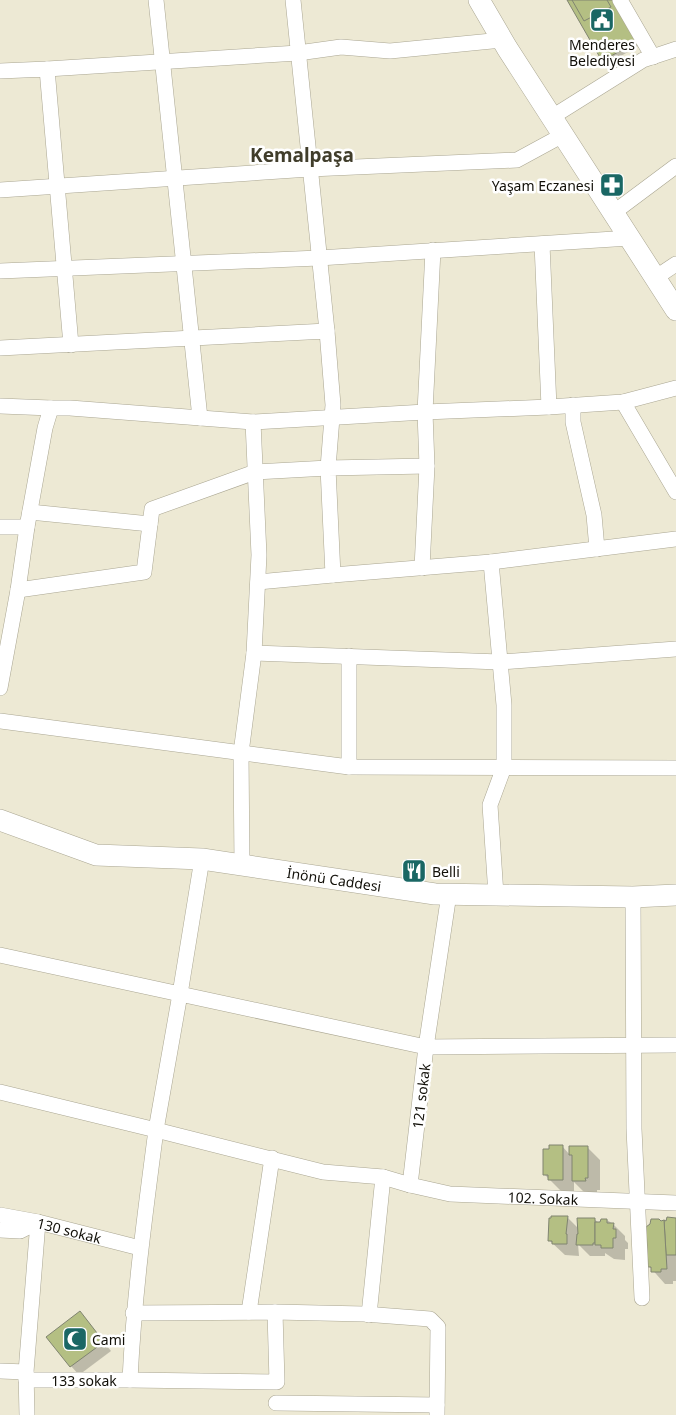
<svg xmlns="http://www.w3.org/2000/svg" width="676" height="1415" font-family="'Noto Sans',sans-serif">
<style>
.shadow{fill:#0003}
.building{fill:#b4bf83;stroke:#808471}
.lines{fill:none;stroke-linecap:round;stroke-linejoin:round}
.minor-casing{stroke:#aaa692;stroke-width:16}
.secondary-casing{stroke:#aaa692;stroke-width:22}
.minor{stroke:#fff;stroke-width:15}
.secondary{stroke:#fff;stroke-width:21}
.labels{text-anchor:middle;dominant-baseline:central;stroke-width:5;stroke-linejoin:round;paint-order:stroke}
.poi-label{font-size:14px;fill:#110f08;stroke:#fff;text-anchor:start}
.street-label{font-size:14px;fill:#110f08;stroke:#fff}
.district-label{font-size:19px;font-weight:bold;fill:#403d2b;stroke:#fff}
</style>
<rect width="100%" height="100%" fill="#ede9d4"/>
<g class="shadow">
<polygon points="568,0 640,45 607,64 603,60"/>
<polygon points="562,1146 570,1155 588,1148 600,1160 600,1190 597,1190 597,1193 585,1193 574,1182 574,1192 561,1191 545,1175 550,1150"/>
<polygon points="567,1217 579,1229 594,1219 599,1223 607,1220 613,1224 625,1236 625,1240 628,1243 628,1249 625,1249 625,1260 614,1259 605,1253 605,1256 590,1256 578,1244 579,1256 565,1255 550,1241"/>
<polygon points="676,1219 676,1281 673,1281 673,1284 665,1284 649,1266 660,1222 667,1222"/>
<polygon points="80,1313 111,1351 79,1375 71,1366"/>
</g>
<g class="building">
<polygon points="567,0 614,0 638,41 602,61"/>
<polygon points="572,0 607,0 611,7 584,21"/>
<polygon points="549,1145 563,1145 563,1180 548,1180 548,1175 543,1175 543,1149 549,1149"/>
<polygon points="569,1146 588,1146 588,1178 585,1178 586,1181 572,1181 572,1155 569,1155"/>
<polygon points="551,1216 568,1216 566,1234 567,1234 567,1244 552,1244 552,1241 548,1241 549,1218 551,1218"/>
<polygon points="667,1217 676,1218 676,1255 666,1255 664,1220 666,1221"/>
<polygon points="577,1218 595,1218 595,1243 593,1243 593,1245 576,1245 577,1234 578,1234"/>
<polygon points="601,1219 607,1219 607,1223 614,1223 613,1229 616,1229 616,1238 613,1238 613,1248 601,1248 601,1245 595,1245 595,1222 600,1222"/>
<polygon points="651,1219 659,1219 661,1221 664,1220 667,1269 661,1269 661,1272 651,1272 651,1267 648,1267 646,1227 650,1224"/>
<polygon points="80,1311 104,1342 70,1367 46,1337"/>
</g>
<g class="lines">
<defs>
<g id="minor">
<polyline points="156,0 200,418"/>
<polyline points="293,0 327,331"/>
<polyline points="620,0 653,57"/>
<polyline points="47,69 298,53 341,47 390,51 502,40"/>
<polyline points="0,71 47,69 71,345"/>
<polyline points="552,117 643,60 676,49"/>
<polyline points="0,190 310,169 517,160 563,135"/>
<polyline points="613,213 676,166"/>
<polyline points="542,244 549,407 623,402 676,388"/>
<polyline points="0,271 319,258 630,238"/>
<polyline points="655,278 676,264"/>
<polyline points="0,348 327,331 333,405 328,468 255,472 152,509 144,572 18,590"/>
<polyline points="623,402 676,492"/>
<polyline points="573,405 573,422 594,515 597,549"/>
<polyline points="0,406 51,408"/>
<polyline points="253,422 425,412 433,250"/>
<polyline points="30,512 150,524"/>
<polyline points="0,527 27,527"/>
<polyline points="491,562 676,539"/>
<polyline points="422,568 427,466"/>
<polyline points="333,575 491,562 504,705 504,767 490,805 496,895"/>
<polyline points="258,582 333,575 328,468 427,466 425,412 549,407"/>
<polyline points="254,653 500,662 676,649"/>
<polyline points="349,656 349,767"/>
<polyline points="0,688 18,590 27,527 45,428 51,408 70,408 253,422 259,555 254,653 241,753 242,865"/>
<polyline points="0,721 349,767 676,768"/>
<polyline points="449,894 426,1047 676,1045"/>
<polyline points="633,897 634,1129 642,1298"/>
<polyline points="0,955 180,994 202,859"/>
<polygon points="180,994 426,1047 410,1185 383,1177 323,1172 156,1130"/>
<path d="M0,1092L156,1130C145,1214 134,1295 130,1380H26"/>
<path id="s1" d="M410,1185L450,1194L676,1203"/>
<path id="s2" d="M0,1215L38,1222L140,1248"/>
<polyline points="0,1230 20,1231 38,1222 26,1372 27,1415"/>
<polyline points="249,1312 272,1158"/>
<polyline points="275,1312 364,1314 430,1319 438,1327 437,1415"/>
<polyline points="369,1315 383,1177"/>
<polyline points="0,1371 26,1372"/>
<polyline points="130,1380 277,1382 275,1312 133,1313"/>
<polyline points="276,1403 437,1405"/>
</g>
<g id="secondary">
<polyline points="479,0 507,48 676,310"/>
<path id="s3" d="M0,820L96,855L202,859L435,894L633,897L676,895"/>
</g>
</defs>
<use href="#minor" class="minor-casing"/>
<use href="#secondary" class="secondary-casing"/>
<use href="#minor" class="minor"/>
<use href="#secondary" class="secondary"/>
</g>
<defs>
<symbol id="civic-square" viewBox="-11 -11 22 22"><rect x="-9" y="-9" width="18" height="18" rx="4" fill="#1a6764" stroke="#fff"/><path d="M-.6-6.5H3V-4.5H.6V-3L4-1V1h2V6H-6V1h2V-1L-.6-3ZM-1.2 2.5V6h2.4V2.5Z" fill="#fff"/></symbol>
<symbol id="pharmacy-square" viewBox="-11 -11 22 22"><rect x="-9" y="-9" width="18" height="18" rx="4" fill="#1a6764" stroke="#fff"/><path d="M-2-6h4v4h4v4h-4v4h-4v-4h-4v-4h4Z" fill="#fff"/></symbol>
<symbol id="restaurant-square" viewBox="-11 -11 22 22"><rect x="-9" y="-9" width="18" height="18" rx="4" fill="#1a6764" stroke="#fff"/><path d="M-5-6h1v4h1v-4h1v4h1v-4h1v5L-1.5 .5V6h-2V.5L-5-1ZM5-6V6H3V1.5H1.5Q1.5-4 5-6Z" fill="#fff"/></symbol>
<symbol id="mosque-square" viewBox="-11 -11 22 22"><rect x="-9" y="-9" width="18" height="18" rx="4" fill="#1a6764" stroke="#fff"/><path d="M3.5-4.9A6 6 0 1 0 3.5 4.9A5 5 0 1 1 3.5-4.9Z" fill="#fff"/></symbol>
</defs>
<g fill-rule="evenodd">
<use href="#civic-square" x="588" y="6" width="28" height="28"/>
<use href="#pharmacy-square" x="598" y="171" width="28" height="28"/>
<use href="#restaurant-square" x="400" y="857" width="28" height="28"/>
<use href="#mosque-square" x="61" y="1325" width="28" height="28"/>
</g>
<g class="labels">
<g class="poi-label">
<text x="602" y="44" text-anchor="middle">Menderes<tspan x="602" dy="16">Belediyesi</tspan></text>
<text x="594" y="185" text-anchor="end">Yaşam Eczanesi</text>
<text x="432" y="871">Belli</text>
<text x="92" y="1339">Cami</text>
</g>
<g class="street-label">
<text stroke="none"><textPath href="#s3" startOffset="342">İnönü Caddesi</textPath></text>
<text transform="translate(421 1096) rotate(-83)">121 sokak</text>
<text stroke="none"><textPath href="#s1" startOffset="134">102. Sokak</textPath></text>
<text stroke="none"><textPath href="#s2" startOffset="71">130 sokak</textPath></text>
<text x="84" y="1380">133 sokak</text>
</g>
<g class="district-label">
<text x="302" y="155">Kemalpaşa</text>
</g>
</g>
</svg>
